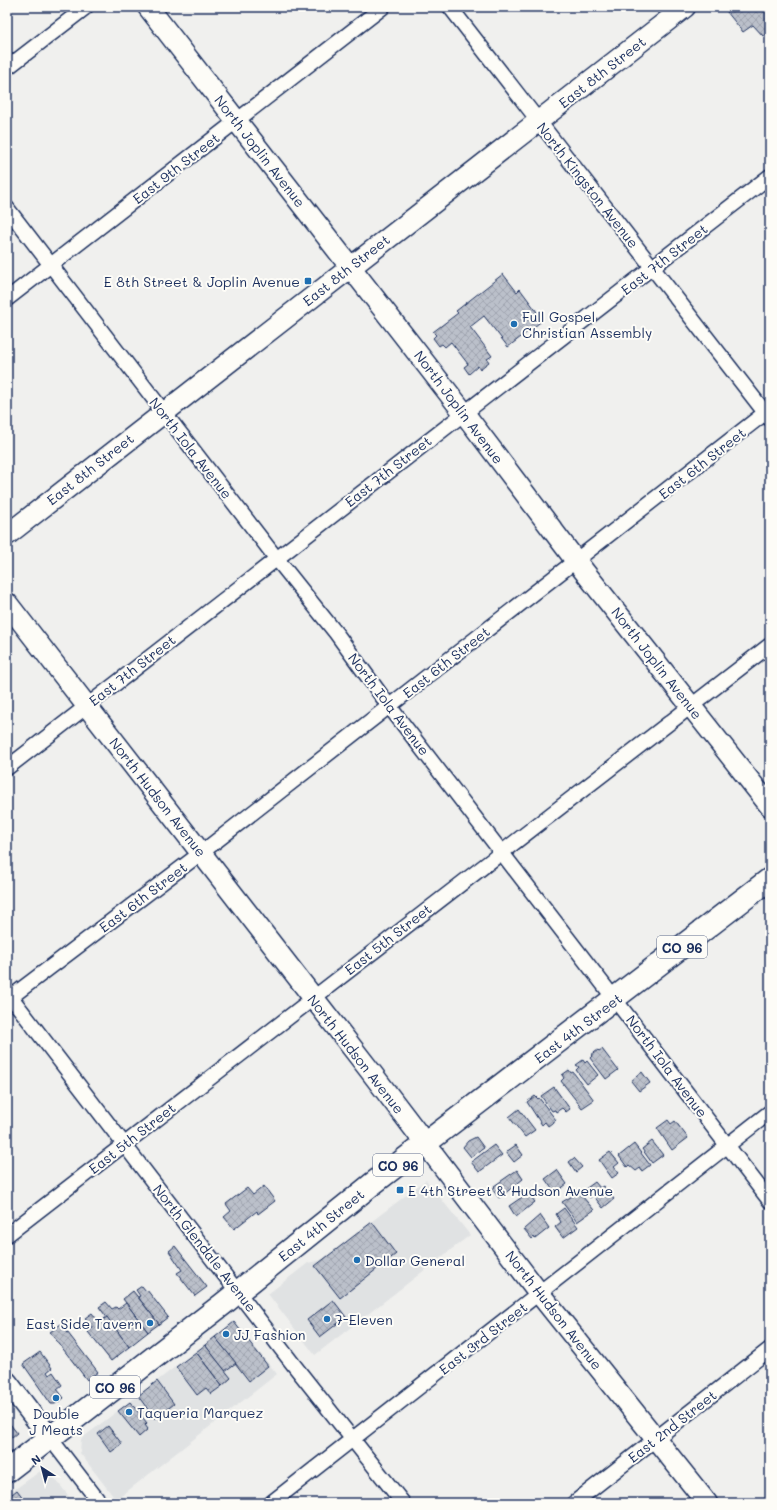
<svg xmlns="http://www.w3.org/2000/svg" width="777" height="1510" font-family="Mali,sans-serif">
<style>
.built{fill:#e0e2e3}
.building{fill:url(#building-cross-hatch);stroke:#1b2f5e}
.lines{fill:none;stroke-linecap:round;stroke-linejoin:round}
.street-casing{stroke:#1b2f5e;stroke-width:17}
.secondary-casing{stroke:#1b2f5e;stroke-width:23}
.primary-casing{stroke:#1b2f5e;stroke-width:25}
.street{stroke:#fdfcf7;stroke-width:14}
.secondary{stroke:#fdfcf7;stroke-width:20}
.primary{stroke:#fdfcf7;stroke-width:22}
.poi-dot{fill:#1f6fb2;stroke:#fdfcf7;stroke-width:1.5}
.labels{text-anchor:middle;dominant-baseline:central;stroke-width:4;stroke-linejoin:round;paint-order:stroke}
.shield{fill:#fdfcf7;stroke:#5f6c8c;stroke-width:1}
.shield-label{font-size:13px;font-weight:bold;fill:#1b2f5e}
.street-label{font-size:14px;fill:#1b2f5e;stroke:#fdfcf7}
.poi-label{font-size:14px;fill:#1b2f5e;stroke:#fdfcf7;text-anchor:start}
</style>
<defs>
<pattern id="building-cross-hatch" width="8" height="8" patternUnits="userSpaceOnUse"><rect width="8" height="8" fill="#bbc0ca"/><path d="M0 0l8 8M0 8l8-8" fill="none" stroke="#a0a5b0"/></pattern>
</defs>
<rect width="100%" height="100%" fill="#f0f0ee"/>
<filter id="ink" filterUnits="userSpaceOnUse"><feTurbulence type="fractalNoise" baseFrequency=".025" numOctaves="2"/><feDisplacementMap in="SourceGraphic" scale="8" xChannelSelector="R" yChannelSelector="G"/><feConvolveMatrix kernelMatrix="1 2 1 2 8 2 1 2 1" color-interpolation-filters="sRGB"/></filter>
<g filter="url(#ink)">
<g class="built">
<polygon points="426,1180 470,1235 315,1355 268,1294 308,1263 321,1260"/>
<polygon points="234,1322 277,1374 116,1500 80,1453 81,1439"/>
<polygon points="46,1467 74,1503 7,1503 7,1495"/>
</g>
<g class="building">
<polygon points="723,7 768,7 770,10 770,32 763,36 753,25 743,32"/>
<polygon points="503,274 517,292 520,289 543,320 508,347 484,316 470,327 492,356 487,359 489,362 485,365 480,369 478,366 469,374 464,367 468,364 451,342 445,347 442,344 439,346 433,338 436,335 433,332 458,313 456,311"/>
<polygon points="602,1049 618,1070 606,1079 590,1058 592,1056 591,1055 598,1050 599,1051"/>
<polygon points="583,1060 585,1063 587,1061 598,1075 587,1084 576,1070 579,1067 576,1065"/>
<polygon points="569,1070 571,1073 573,1072 594,1100 582,1108 561,1081 564,1078 562,1075"/>
<polygon points="642,1072 650,1083 639,1091 631,1081"/>
<polygon points="554,1087 570,1109 566,1112 562,1108 556,1112 555,1110 552,1111 541,1096"/>
<polygon points="535,1096 538,1099 539,1098 556,1120 548,1126 545,1122 542,1125 527,1102"/>
<polygon points="519,1109 535,1130 525,1137 509,1117"/>
<polygon points="668,1120 671,1124 675,1121 688,1138 672,1150 657,1128"/>
<polygon points="476,1137 484,1148 471,1157 463,1147 468,1141"/>
<polygon points="652,1141 663,1155 652,1163 642,1149"/>
<polygon points="634,1144 650,1165 642,1171 640,1168 636,1171 629,1165 627,1167 619,1156"/>
<polygon points="494,1145 502,1155 479,1172 471,1162"/>
<polygon points="516,1145 523,1155 514,1162 506,1152"/>
<polygon points="610,1152 619,1163 614,1167 619,1173 612,1178 599,1160"/>
<polygon points="574,1158 582,1167 576,1172 569,1162"/>
<polygon points="517,1170 523,1179 499,1198 492,1189 495,1187 494,1186"/>
<polygon points="557,1170 567,1184 555,1193 545,1179"/>
<polygon points="595,1182 600,1188 603,1186 614,1199 603,1208 593,1195 590,1198 584,1190"/>
<polygon points="264,1186 275,1201 258,1214 257,1211 234,1229 224,1217 231,1211 226,1204 247,1188 253,1195"/>
<polygon points="576,1189 594,1210 577,1222 562,1202 574,1195 573,1192"/>
<polygon points="528,1193 535,1202 516,1217 509,1206"/>
<polygon points="564,1208 578,1227 563,1238 555,1227 561,1222 556,1214"/>
<polygon points="540,1215 549,1228 535,1239 534,1237 532,1239 524,1229"/>
<polygon points="372,1222 396,1254 340,1298 315,1266"/>
<polygon points="175,1246 207,1287 195,1296 177,1273 182,1270 169,1251"/>
<polygon points="142,1286 146,1291 147,1290 168,1317 159,1324 138,1297 140,1296 136,1290"/>
<polygon points="133,1291 159,1324 148,1332 123,1299"/>
<polygon points="333,1300 346,1317 320,1337 307,1320"/>
<polygon points="106,1302 112,1309 116,1307 118,1309 126,1303 148,1332 129,1347 99,1307"/>
<polygon points="92,1313 99,1322 107,1317 129,1347 111,1361 88,1332 93,1328 85,1318"/>
<polygon points="234,1322 268,1366 249,1381 215,1337"/>
<polygon points="61,1324 98,1372 87,1380 50,1332"/>
<polygon points="215,1337 236,1363 225,1371 205,1345"/>
<polygon points="205,1345 231,1378 222,1386 196,1352"/>
<polygon points="40,1352 52,1368 47,1372 49,1375 53,1372 62,1385 57,1389 64,1398 55,1404 51,1404 23,1364"/>
<polygon points="196,1352 222,1386 211,1394 206,1388 197,1395 176,1367"/>
<polygon points="157,1381 174,1404 155,1419 138,1396"/>
<polygon points="130,1402 147,1423 145,1425 148,1429 139,1437 118,1411"/>
<polygon points="7,1420 17,1433 7,1441"/>
<polygon points="108,1426 122,1444 111,1452 98,1434"/>
<polygon points="17,1490 27,1503 7,1503 7,1498"/>
</g>
<g class="lines">
<defs>
<g id="street">
<polyline points="450,7 770,419"/>
<polyline points="7,68 86,7"/>
<polyline points="7,208 276,558 336,633 389,706 770,1201"/>
<polyline points="7,299 383,7"/>
<polyline points="7,768 770,176"/>
<polyline points="7,992 293,1364 403,1503"/>
<polyline points="7,1000 201,853 770,409"/>
<polyline points="7,1235 770,645"/>
<polyline points="50,1438 100,1503"/>
<polyline points="271,1503 770,1112"/>
<polyline points="574,1503 770,1349"/>
</g>
<g id="secondary">
<polyline points="148,7 464,413 576,561 770,806"/>
<polyline points="7,535 685,7"/>
<polyline points="7,603 371,1072 539,1293 707,1503"/>
<polyline points="7,1382 50,1438"/>
</g>
<polyline id="primary" points="7,1471 223,1304 371,1185 770,879"/>
</defs>
<use href="#street" class="street-casing"/>
<use href="#secondary" class="secondary-casing"/>
<use href="#primary" class="primary-casing"/>
<use href="#street" class="street"/>
<use href="#secondary" class="secondary"/>
<use href="#primary" class="primary"/>
</g>
</g>
<g class="poi-dot">
<rect x="304" y="277" width="8" height="8" rx="2"/>
<circle cx="514" cy="324" r="4"/>
<rect x="396" y="1186" width="8" height="8" rx="2"/>
<circle cx="357" cy="1260" r="4"/>
<circle cx="327" cy="1319" r="4"/>
<circle cx="150" cy="1323" r="4"/>
<circle cx="226" cy="1334" r="4"/>
<circle cx="56" cy="1398" r="4"/>
<circle cx="129" cy="1412" r="4"/>
</g>
<g class="labels">
<g class="shield">
<rect x="657" y="936" width="50" height="22" rx="3"/>
<rect x="373" y="1154" width="50" height="22" rx="3"/>
<rect x="90" y="1376" width="50" height="22" rx="3"/>
</g>
<g class="shield-label">
<text x="682" y="947">CO 96</text>
<text x="398" y="1165">CO 96</text>
<text x="115" y="1387">CO 96</text>
</g>
<g class="street-label">
<text transform="translate(602 72) rotate(-38)">East 8th Street</text>
<text transform="translate(260 151) rotate(52)">North Joplin Avenue</text>
<text transform="translate(176 168) rotate(-38)">East 9th Street</text>
<text transform="translate(588 185) rotate(52)">North Kingston Avenue</text>
<text transform="translate(664 259) rotate(-38)">East 7th Street</text>
<text transform="translate(346 270) rotate(-38)">East 8th Street</text>
<text transform="translate(459 407) rotate(53)">North Joplin Avenue</text>
<text transform="translate(191 448) rotate(52)">North Iola Avenue</text>
<text transform="translate(702 463) rotate(-38)">East 6th Street</text>
<text transform="translate(90 469) rotate(-38)">East 8th Street</text>
<text transform="translate(388 471) rotate(-38)">East 7th Street</text>
<text transform="translate(446 662) rotate(-38)">East 6th Street</text>
<text transform="translate(657 663) rotate(52)">North Joplin Avenue</text>
<text transform="translate(132 670) rotate(-38)">East 7th Street</text>
<text transform="translate(389 704) rotate(53)">North Iola Avenue</text>
<text transform="translate(158 797) rotate(52)">North Hudson Avenue</text>
<text transform="translate(143 897) rotate(-37)">East 6th Street</text>
<text transform="translate(388 939) rotate(-38)">East 5th Street</text>
<text transform="translate(578 1028) rotate(-37)">East 4th Street</text>
<text transform="translate(356 1054) rotate(52)">North Hudson Avenue</text>
<text transform="translate(667 1066) rotate(53)">North Iola Avenue</text>
<text transform="translate(132 1138) rotate(-38)">East 5th Street</text>
<text transform="translate(321 1225) rotate(-39)">East 4th Street</text>
<text transform="translate(205 1248) rotate(52)">North Glendale Avenue</text>
<text transform="translate(554 1310) rotate(52)">North Hudson Avenue</text>
<text transform="translate(483 1338) rotate(-38)">East 3rd Street</text>
<text transform="translate(672 1426) rotate(-38)">East 2nd Street</text>
</g>
<g class="poi-label">
<text x="300" y="281" text-anchor="end">E 8th Street &amp; Joplin Avenue</text>
<text x="522" y="316">Full Gospel<tspan x="522" dy="16">Christian Assembly</tspan></text>
<text x="408" y="1190">E 4th Street &amp; Hudson Avenue</text>
<text x="365" y="1260">Dollar General</text>
<text x="335" y="1319">7-Eleven</text>
<text x="142" y="1323" text-anchor="end">East Side Tavern</text>
<text x="234" y="1334">JJ Fashion</text>
<text x="137" y="1412">Taqueria Marquez</text>
<text x="56" y="1413" text-anchor="middle">Double<tspan x="56" dy="16">J Meats</tspan></text>
</g>
</g>
<rect width="777" height="1510" fill="none" stroke="#fdfcf7" stroke-width="24"/>
<rect x="12" y="12" width="753" height="1486" fill="none" stroke="#1b2f5e" stroke-width="1.5" filter="url(#ink)"/>
<g transform="translate(42 1468) rotate(324)" stroke="#fdfcf7" stroke-width="3" paint-order="stroke">
<path d="M0-3L7 15L0 10L-7 15Z" fill="#1b2f5e"/>
<text y="-6" font-size="11" font-weight="bold" text-anchor="middle" fill="#1b2f5e">N</text>
</g>
</svg>
